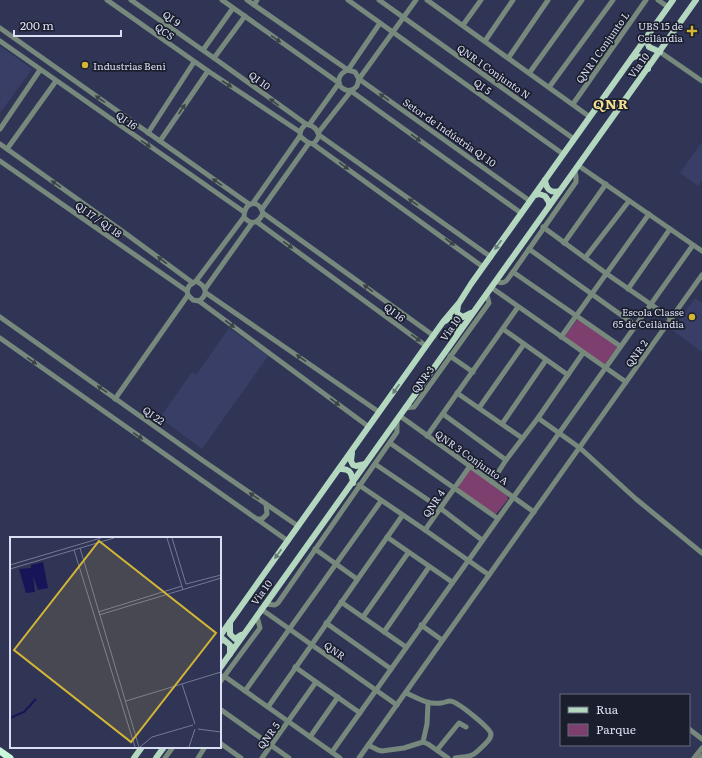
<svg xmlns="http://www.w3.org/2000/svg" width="702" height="758" font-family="Literata,serif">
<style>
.built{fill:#383e66}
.green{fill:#7c3f6e}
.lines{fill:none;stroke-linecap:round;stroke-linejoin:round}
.minor{stroke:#77887c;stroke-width:5}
.major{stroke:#b3d7bf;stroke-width:6}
.highway{stroke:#cbf7da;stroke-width:7}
.oneway{fill:#3b4349}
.oneway2{fill:#677a76}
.poi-dot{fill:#d3b635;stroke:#1b1e2d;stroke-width:1.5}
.labels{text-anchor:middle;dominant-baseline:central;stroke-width:3.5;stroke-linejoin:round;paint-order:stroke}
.street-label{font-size:10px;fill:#dadff4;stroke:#1b1e2d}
.poi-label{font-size:10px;fill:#dadff4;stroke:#1b1e2d;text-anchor:end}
.district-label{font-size:14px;font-weight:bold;letter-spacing:1px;fill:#f1de90;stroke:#1b1e2d}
.inset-river{fill:none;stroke:#171458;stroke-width:2}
.inset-road{fill:none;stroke:#747995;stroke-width:1}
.view{fill:#d3b635;fill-opacity:0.15;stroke:#d3b635;stroke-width:2}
.inset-edge{fill:none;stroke:#dadff4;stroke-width:2}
</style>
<rect width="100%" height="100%" fill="#303556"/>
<g class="built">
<polygon points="0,46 32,69 0,113"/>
<polygon points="702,142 702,181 698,186 680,173"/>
<polygon points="695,298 702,303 702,352 672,330"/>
<polygon points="229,328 268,356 202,449 160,418 192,372 196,375"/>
</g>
<g class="green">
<polygon points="577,320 579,320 616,346 617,348 605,364 603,364 566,338 565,335"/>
<polygon points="469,470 472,470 507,496 508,499 497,513 495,514 459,489 459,485"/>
</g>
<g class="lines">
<g class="minor">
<polyline points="107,0 208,71 300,132"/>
<polyline points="131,0 214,58 306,124"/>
<polyline points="222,0 339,83 309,125"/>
<polyline points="247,0 348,70 380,23"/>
<polyline points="348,0 563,154"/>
<polyline points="379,0 574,139"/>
<path d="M416,0L359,79L357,86C352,92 346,92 340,86C337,79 340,73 348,70L355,72L359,79L530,201"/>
<polyline points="427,0 590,117"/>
<polyline points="658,0 668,7"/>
<polyline points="254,5 257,0"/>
<polyline points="463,25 481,0"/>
<polyline points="0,28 249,204"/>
<polyline points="0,41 244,212"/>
<polyline points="485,41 513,0"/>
<polyline points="203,50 233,8"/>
<polyline points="660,52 702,81"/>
<polyline points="509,57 548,0"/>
<polyline points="214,58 245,16"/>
<polyline points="530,72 582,0"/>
<polyline points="550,86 613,0"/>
<polyline points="573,104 646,0"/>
<polyline points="0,129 40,70"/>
<polyline points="148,133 194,62"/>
<polyline points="318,133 351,91 521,213"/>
<polyline points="319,135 491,257"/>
<polyline points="160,141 208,71"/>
<polyline points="0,144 125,233 193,283"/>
<polyline points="313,144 483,267"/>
<polyline points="7,149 56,81"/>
<polyline points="0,161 187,291"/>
<polyline points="579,166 702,251"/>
<path d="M253,203L300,136C300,130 302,128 306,124C312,125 317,129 319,135C314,149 308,143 300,136"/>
<polyline points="262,209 309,143"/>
<polyline points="263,213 434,336"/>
<polyline points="257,222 426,346"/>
<polyline points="543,227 607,274 672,319"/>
<polyline points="564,243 606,184"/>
<polyline points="529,249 635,325"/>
<polyline points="585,258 629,201"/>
<polyline points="513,272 620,346"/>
<path d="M196,281L244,217C244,202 258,198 263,213C259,223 251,226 244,217"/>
<path d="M496,281C506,286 507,279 513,272L576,182V177L575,171"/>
<polyline points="492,288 626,382"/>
<polyline points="205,289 252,223"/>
<polyline points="628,289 670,229"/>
<polyline points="206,293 379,412"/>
<polyline points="199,301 369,427"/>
<polyline points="0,317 202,460 298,526"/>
<polyline points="503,329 568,375"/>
<polyline points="561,337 649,214"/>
<polyline points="0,338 288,541"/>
<polyline points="450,356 473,372"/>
<polyline points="457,393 522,438"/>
<path d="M115,399L188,295L187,291L189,286L196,281C206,286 209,294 199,301L193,300L188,295"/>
<polyline points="405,408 414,407 489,303 487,295"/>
<polyline points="479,408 524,344"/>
<polyline points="443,414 506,460"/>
<polyline points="400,416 534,512"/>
<polyline points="538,418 580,448 636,499 702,553"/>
<polyline points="502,424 546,360"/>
<polyline points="427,436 518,307"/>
<polyline points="390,443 497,518"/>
<polyline points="375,464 440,508 482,540"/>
<polyline points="492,482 506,460 538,418 583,353"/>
<polyline points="359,485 425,530 489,575"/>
<polyline points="257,519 262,519 267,514 266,504"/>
<polyline points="425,530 470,466"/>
<polyline points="387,537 452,582"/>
<polyline points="315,549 357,579"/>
<polyline points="341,602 406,647"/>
<polyline points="265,604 275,605 278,603 397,432 397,421"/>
<polyline points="261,609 397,705"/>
<polyline points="363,617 408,553"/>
<polyline points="326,623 391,669"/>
<polyline points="421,625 442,640"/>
<polyline points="384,632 429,567"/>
<polyline points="295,667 360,713"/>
<polyline points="224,676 340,758"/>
<polyline points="220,682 260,628 257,616"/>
<polyline points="245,691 381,501"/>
<path d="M406,693C417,698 428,705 441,703C444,703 447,701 450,701C457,701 490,728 491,734C491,737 489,740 487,742C473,756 475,756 455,758"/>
<polyline points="268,707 402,516"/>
<polyline points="220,709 289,758"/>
<polyline points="689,729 702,739"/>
<polyline points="310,737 338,697"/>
<polyline points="423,742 427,724 428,703"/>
<polyline points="220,743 241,758"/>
<polyline points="368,745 378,750 382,751 404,748 423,742 428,744 448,758"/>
<polyline points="437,750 459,723 466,727"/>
<polyline points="332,752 693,245"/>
<polyline points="165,758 173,747"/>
<polyline points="198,758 205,747"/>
<polyline points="262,758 316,682"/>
<polyline points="359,758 702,275"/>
<polyline points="694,758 702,748"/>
<polyline points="700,758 702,756"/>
</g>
<g class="major">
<polyline points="646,38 649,47 660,52"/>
<polyline points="632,58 636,56 641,57 647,63 648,69"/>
<path d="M545,180C546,188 550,194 559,191"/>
<polyline points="535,195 539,194 545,196 549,202 549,206"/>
<polyline points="458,305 457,312 458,314 463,317 471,313"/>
<polyline points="445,321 449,318 455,320 459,326 457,332"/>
<polyline points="352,453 351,461 353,465 356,466 365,464"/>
<path d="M339,469C350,468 352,473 353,483"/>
<polyline points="230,622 230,634 235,639 241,635"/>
<polyline points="220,636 443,322 459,303 471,284 673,0"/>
<polyline points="220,642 223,639 230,645 230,654"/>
<polyline points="220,668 696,0"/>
<polyline points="134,758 142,747"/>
<polyline points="156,758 164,747"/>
</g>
<polyline class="highway" points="0,751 10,758"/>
</g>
<defs><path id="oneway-solid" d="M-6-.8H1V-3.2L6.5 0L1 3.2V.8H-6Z"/></defs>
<g class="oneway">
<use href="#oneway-solid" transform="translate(276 39) rotate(35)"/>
<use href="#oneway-solid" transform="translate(227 84) rotate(33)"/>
<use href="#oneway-solid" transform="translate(384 97) rotate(-145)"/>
<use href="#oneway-solid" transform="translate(100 99) rotate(-145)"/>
<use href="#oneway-solid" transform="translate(274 102) rotate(-144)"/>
<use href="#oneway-solid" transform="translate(182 109) rotate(-56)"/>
<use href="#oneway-solid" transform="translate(416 138) rotate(36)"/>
<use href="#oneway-solid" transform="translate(146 144) rotate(35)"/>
<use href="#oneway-solid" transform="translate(344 166) rotate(36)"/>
<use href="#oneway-solid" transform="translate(217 182) rotate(-145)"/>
<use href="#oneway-solid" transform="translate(56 184) rotate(-145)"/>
<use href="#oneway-solid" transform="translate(413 202) rotate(-145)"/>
<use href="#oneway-solid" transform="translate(450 242) rotate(36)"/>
<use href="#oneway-solid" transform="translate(288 245) rotate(36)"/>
<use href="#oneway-solid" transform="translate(162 260) rotate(-143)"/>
<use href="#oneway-solid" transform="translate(368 288) rotate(-144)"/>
<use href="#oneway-solid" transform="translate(230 324) rotate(37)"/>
<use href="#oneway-solid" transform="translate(416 338) rotate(36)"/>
<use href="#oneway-solid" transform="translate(301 358) rotate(-145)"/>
<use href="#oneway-solid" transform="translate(32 361) rotate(35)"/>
<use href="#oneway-solid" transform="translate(102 389) rotate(-145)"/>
<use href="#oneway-solid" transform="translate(335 402) rotate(37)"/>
<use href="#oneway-solid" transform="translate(138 436) rotate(35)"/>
<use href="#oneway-solid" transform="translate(254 496) rotate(-146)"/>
</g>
<g class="oneway2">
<use href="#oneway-solid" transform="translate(498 245) rotate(125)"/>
<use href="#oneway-solid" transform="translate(396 389) rotate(125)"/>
<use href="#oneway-solid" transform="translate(278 554) rotate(125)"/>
</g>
<g class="poi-dot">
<path d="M690 25h4v4h4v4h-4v4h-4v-4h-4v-4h4z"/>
<circle cx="85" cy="65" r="4"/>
<circle cx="692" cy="317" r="4"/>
</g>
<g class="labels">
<g class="street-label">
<text transform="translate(172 18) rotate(35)">QI 9</text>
<text transform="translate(165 31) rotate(35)">QCS</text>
<text transform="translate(602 47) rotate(-55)">QNR 1 Conjunto L</text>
<text transform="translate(638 65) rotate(-54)">Via 10</text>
<text transform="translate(494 71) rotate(35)">QNR 1 Conjunto N</text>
<text transform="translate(260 80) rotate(36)">QI 10</text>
<text transform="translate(483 86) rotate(35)">QI 5</text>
<text transform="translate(127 120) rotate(35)">QI 16</text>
<text transform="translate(450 132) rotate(35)">Setor de Indústria QI 10</text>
<text transform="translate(99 219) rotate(35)">QI 17 / QI 18</text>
<text transform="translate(395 312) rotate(36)">QI 16</text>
<text transform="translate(450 328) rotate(-55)">Via 10</text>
<text transform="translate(636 353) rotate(-55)">QNR 2</text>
<text transform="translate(422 379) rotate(-54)">QNR 3</text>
<text transform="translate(154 415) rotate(35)">QI 22</text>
<text transform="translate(472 457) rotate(35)">QNR 3 Conjunto A</text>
<text transform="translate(433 503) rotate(-56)">QNR 4</text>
<text transform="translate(261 592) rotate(-54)">Via 10</text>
<text transform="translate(335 650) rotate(35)">QNR</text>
<text transform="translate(268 735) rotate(-54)">QNR 5</text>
</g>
<g class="poi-label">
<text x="683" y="25">UBS 15 de<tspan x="683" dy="12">Ceilândia</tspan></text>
<text x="93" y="65" text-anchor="start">Industrias Beni</text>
<text x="684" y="311">Escola Classe<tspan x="684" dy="12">65 de Ceilândia</tspan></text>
</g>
<g class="district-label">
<text x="611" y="103">QNR</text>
</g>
</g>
<g transform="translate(10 537)">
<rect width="211" height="211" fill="#303556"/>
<path d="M33,25L38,51L28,53L23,39L25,55L16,56L9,32L21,31V28Z" fill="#171458"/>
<path class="inset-river" d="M0,181L14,175L26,162"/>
<path class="inset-road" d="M157,1L173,53M162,1L176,47L211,38V41M70,11L129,210M64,13L125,210M0,28L91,1M0,32L104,1M88,75L172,49M89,78L211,41M172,147L185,187M116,164L211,135M188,192L211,195M130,210L142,200L183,188M179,210L185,192"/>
<path class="view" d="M89,4L206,96L121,205L4,113Z"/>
<rect width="211" height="211" class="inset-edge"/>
</g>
<rect x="560" y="694" width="130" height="52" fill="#1b1e2d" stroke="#676b7d"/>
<rect x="568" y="707" width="20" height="6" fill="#b3d7bf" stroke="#676b7d"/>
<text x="596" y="714" font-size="12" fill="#dadff4">Rua</text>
<rect x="568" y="724" width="20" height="12" fill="#7c3f6e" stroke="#676b7d"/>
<text x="596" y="734" font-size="12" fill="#dadff4">Parque</text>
<path d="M14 30v6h107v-6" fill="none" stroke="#dadff4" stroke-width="2"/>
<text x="20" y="30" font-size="12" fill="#dadff4" stroke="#1b1e2d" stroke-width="3" paint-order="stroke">200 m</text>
</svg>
